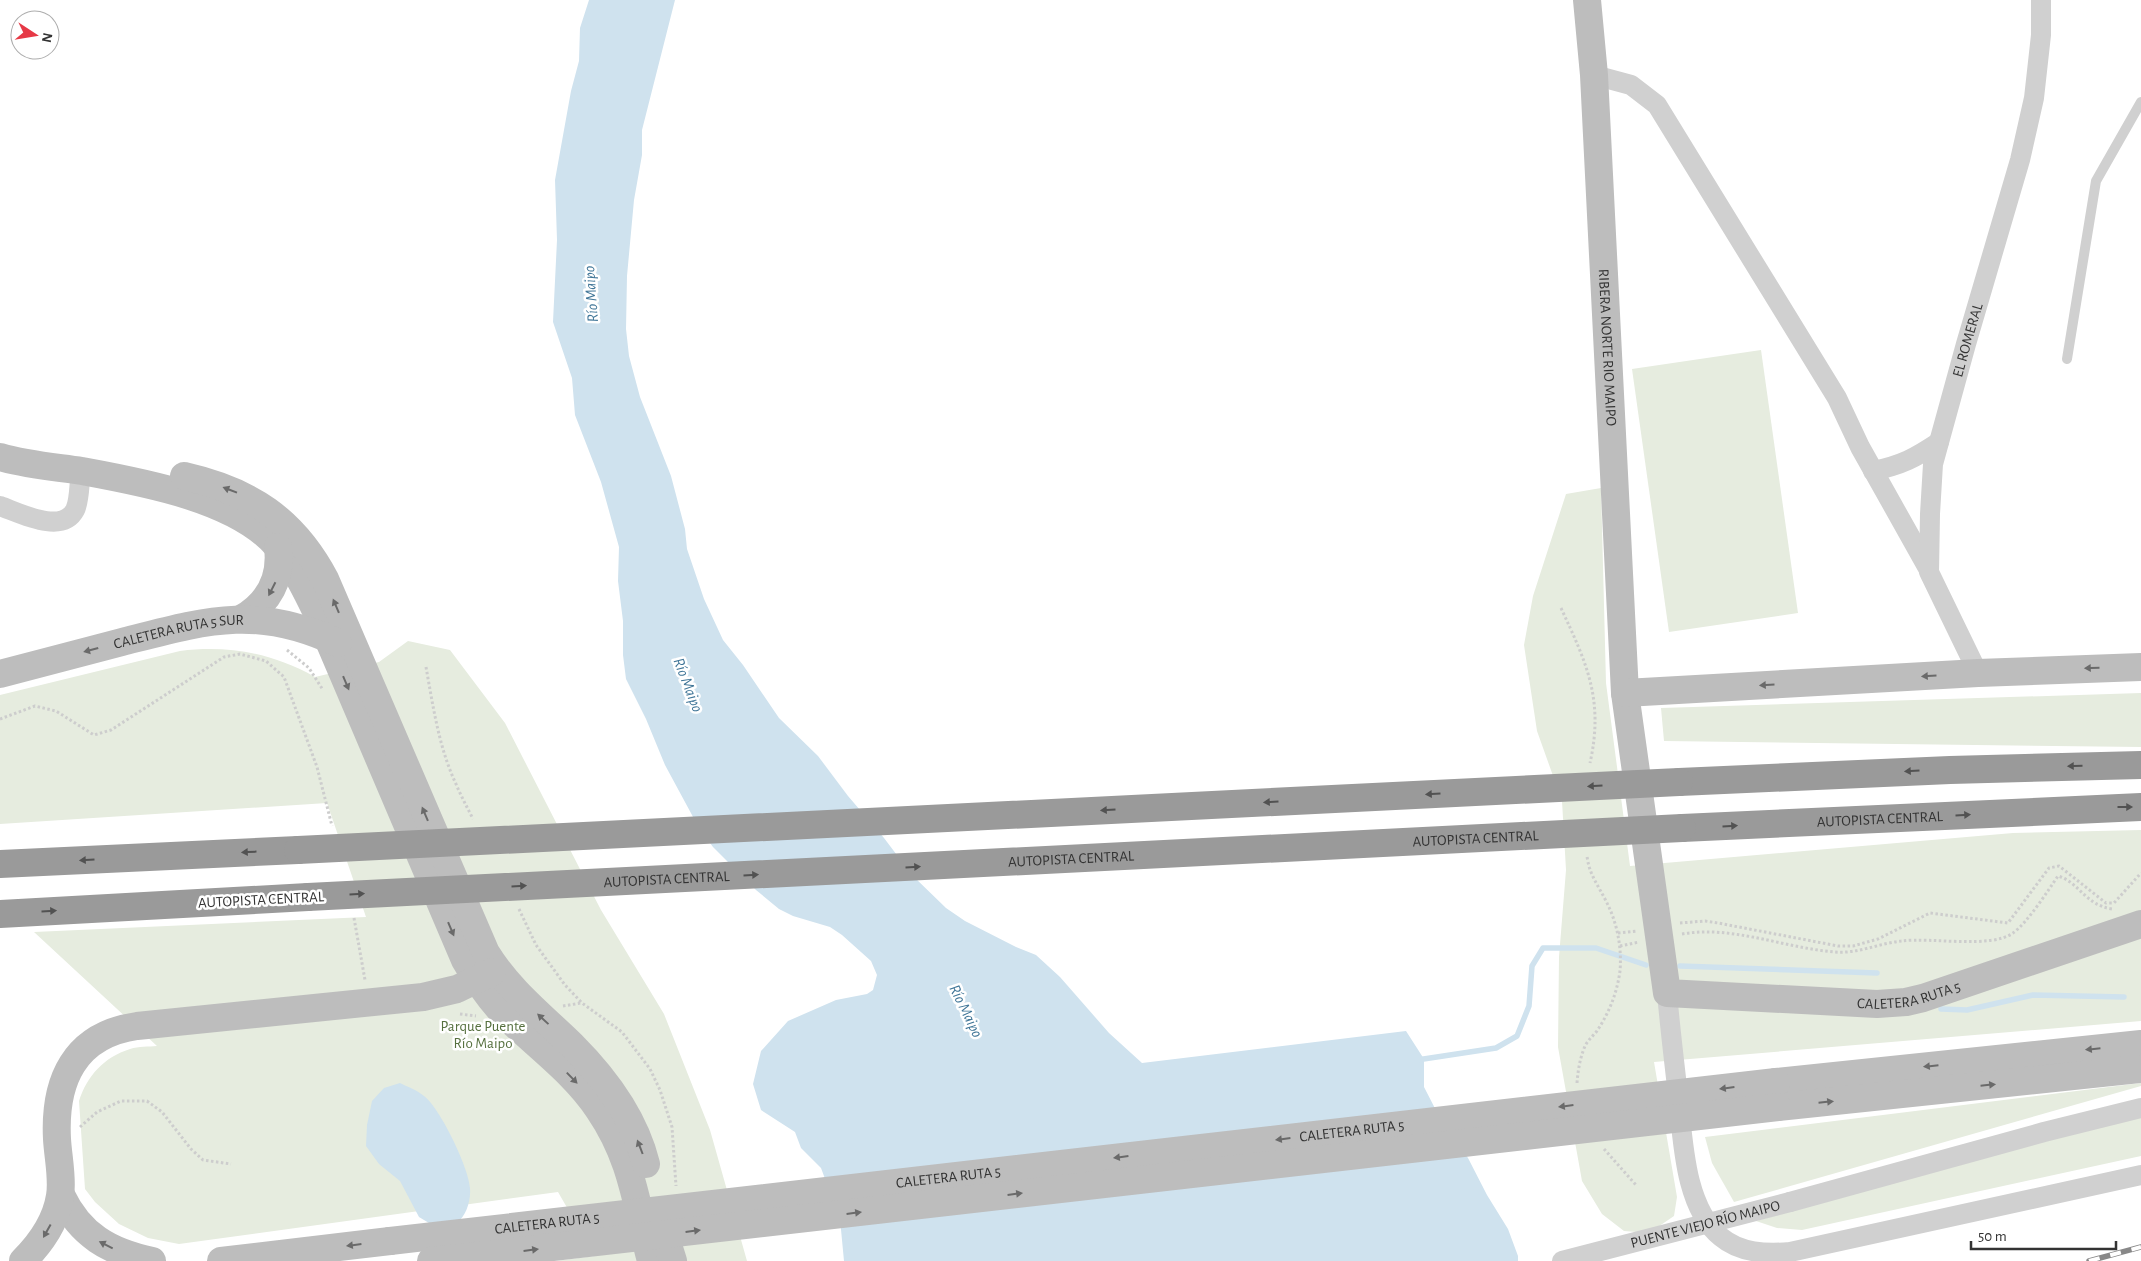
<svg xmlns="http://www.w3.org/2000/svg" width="2141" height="1261" font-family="'Alegreya Sans',sans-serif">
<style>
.green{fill:#e6ecdf}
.water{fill:#cfe2ee}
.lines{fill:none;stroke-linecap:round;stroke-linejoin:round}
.stream{stroke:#cfe2ee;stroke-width:5.5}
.path{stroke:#cdcdcd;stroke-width:3;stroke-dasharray:2.5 2.5;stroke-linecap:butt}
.lane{stroke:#d0d0d0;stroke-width:10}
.street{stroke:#d0d0d0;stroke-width:20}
.secondary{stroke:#bdbdbd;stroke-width:28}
.highway{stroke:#9a9a9a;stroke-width:28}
.rail-casing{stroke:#888;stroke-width:5.5}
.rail{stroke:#fff;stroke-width:4;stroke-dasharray:11;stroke-linecap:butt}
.street-bridge{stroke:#d0d0d0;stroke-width:20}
.secondary-bridge{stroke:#bdbdbd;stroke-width:28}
.highway-bridge{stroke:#9a9a9a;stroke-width:28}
.oneway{fill:#6a6a6a}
.oneway2{fill:#525252}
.labels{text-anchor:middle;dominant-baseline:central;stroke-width:5;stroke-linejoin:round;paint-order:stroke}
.street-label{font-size:15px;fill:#333;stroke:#fff}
.park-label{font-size:15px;fill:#56703f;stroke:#fff}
.water-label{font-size:16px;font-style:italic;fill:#3f7597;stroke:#fff}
</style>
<rect width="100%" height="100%" fill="#fff"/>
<g class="green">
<polygon points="1761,350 1798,613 1669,632 1632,369"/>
<polygon points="1601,488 1606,683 1630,866 2013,833 2141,830 2141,1021 1654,1062 1677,1197 1674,1216 1649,1233 1624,1231 1602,1214 1582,1181 1558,1047 1559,957 1566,870 1562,801 1537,731 1524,645 1533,596 1566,494"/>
<path d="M408,641L450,650L505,723L601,910L664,1014L710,1130L747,1261H555L595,1256L558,1192L179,1244L148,1238L119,1224L95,1202L85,1189L79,1101C87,1076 104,1057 130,1049C139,1046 148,1047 157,1046L34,932L366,917L327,803L0,824V695L180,651C229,645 272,653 315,677L379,662Z"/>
<polygon points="2141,693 2141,747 1664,741 1661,708"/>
<polygon points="2141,1083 2141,1086 1734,1202 1712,1163 1705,1137"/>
<polygon points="2141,1117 2141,1156 1802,1230 1777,1228 1756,1221 2104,1124"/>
</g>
<g class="water">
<polygon points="589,0 675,0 642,130 642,155 634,200 627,276 626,329 629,356 640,397 671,476 685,529 687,549 704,599 723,640 743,665 779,718 818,756 848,796 884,838 912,875 946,908 965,921 1016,947 1036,955 1060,977 1109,1033 1142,1063 1406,1031 1424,1059 1424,1087 1442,1122 1468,1158 1487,1195 1508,1229 1518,1256 1518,1261 844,1261 840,1219 821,1168 801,1148 795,1132 761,1110 753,1084 761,1051 788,1021 836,1000 867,994 873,990 877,975 871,961 842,935 830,927 793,916 779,909 756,890 713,847 699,828 665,765 646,719 626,679 623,655 623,621 618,581 619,547 601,482 575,415 572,378 553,322 557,240 555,180 571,91 579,61 580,28"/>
<path d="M400,1083C408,1087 417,1090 424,1096C440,1108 469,1168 470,1188C471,1199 467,1213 460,1220L429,1223L419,1217L400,1181L379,1164L366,1146L367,1125L372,1101L384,1088Z"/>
</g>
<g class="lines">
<g class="stream">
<polyline points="1680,966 1877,973"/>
<polyline points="1941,1009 1967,1010 2033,995 2124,997"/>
<polyline points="1417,1060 1496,1048 1517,1036 1529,1006 1532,966 1543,948 1596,948 1646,965"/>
</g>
<g class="path">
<path d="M1561,608C1587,664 1604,700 1590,763"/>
<polyline points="287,650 309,668 323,690"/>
<path d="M426,667C433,706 439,748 456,784C461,796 467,807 473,819"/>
<polyline points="0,719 35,706 56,711 94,735 111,730 224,657 240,654 266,661 284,677 317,767 332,826"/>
<polyline points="519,909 536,945 565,985 582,1003 622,1032 650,1069 660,1090 672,1127 676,1186"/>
<polyline points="354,918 365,980"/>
<polyline points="1680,923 1705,921 1718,923 1838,946 1853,946 1878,939 1930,913 2008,923 2049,868 2059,866 2106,903 2114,903 2141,873"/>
<polyline points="1618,933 1637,931"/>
<path d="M1682,934C1732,925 1784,948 1835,952C1857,954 1880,943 1902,941C1931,937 1991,949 2013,933C2028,922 2047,892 2058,876C2079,882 2085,905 2112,909"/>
<polyline points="1620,946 1639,942"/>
<polyline points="563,1006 581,1003"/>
<polyline points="460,1014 476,1016"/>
<path d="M1577,1083C1578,1070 1580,1058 1585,1046C1588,1040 1593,1036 1597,1031C1609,1013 1617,993 1620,971C1622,947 1617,922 1606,901C1598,885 1589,874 1587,856"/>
<polyline points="80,1127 97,1112 121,1101 147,1101 162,1112 191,1149 203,1160 231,1164"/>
<polyline points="1604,1149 1636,1185"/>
</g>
<polyline class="lane" points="2067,359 2096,181 2141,102"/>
<g class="street">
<polyline points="1594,75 1631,85 1657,105 1837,398 1860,447 1929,570"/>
<path d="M1873,471C1902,465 1915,458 1939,442"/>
<path d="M0,506C20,513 62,535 75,510C80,500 79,482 81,471"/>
<path id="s1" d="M1978,673L1929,572L1930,514L1933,464L1966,344L2020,160L2034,98L2041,35V0"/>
<path d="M1667,993C1670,1027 1674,1061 1678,1095C1683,1139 1684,1207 1721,1237C1740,1253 1766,1254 1790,1252L2141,1175"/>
<polyline points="1790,1202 2044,1132 2141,1108"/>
</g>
<g class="secondary">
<path id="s2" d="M1587,0L1594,75L1625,693L1667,993L1877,1004L1906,1002L1923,998L2141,924"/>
<path d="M0,457C27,465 55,467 82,471C142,482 238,499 278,547C295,567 307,592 318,615L465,960C476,979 488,997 503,1013C535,1045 574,1072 599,1110C633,1160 636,1205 651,1261"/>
<path d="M184,476C250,491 293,519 325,579L486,953C509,990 541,1015 572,1045C604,1077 635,1119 646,1164"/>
<path d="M241,619C269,603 282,579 278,547"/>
<path id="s3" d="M0,674C41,663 81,653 122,642C204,621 256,604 338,643"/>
<polyline points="1625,693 1978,673 2141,667"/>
<polyline points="1776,1082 2141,1044"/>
<polyline points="1778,1107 2141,1069"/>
<path d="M61,1195C80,1235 109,1252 152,1261"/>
<polyline points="658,1213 673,1261"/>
<path d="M23,1261C41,1243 56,1222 60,1196C63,1179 58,1157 57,1139C54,1081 74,1035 137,1026L423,997L457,989L492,972"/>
<polyline points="221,1261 390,1241"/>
</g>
<g class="highway">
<polyline points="1679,782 1950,770 2141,765"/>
<path id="s4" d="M1682,828L2141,807"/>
<polyline points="0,864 298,850"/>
<polyline points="0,914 308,897"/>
</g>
<defs>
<polyline id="rail" points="2089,1261 2141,1247"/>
</defs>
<use href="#rail" class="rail-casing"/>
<use href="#rail" class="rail"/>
<path class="street-bridge" id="s5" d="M1562,1261L1790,1202"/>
<g class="secondary-bridge">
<path id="s6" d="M390,1241L1776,1082"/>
<polyline points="431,1261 1778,1107"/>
</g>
<g class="highway-bridge">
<polyline points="298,850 1679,782"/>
<path id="s7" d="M308,897L1682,828"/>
</g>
</g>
<defs><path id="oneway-solid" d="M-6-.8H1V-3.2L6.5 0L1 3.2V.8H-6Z" transform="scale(1.25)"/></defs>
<g class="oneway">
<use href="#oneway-solid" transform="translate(230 490) rotate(-159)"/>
<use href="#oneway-solid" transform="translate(272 589) rotate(117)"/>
<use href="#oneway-solid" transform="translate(336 606) rotate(-113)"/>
<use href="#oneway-solid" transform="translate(91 650) rotate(165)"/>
<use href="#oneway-solid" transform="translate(2092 668) rotate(178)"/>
<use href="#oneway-solid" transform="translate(1929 676) rotate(177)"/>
<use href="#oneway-solid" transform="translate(346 683) rotate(67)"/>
<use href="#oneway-solid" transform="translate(1767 685) rotate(177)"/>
<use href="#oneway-solid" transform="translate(425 814) rotate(-113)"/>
<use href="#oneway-solid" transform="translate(451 929) rotate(67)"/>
<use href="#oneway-solid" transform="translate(543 1019) rotate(-137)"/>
<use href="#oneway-solid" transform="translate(2093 1049) rotate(174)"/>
<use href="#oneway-solid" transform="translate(1931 1066) rotate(174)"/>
<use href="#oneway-solid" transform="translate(572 1078) rotate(46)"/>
<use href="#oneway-solid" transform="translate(1988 1085) rotate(-6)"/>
<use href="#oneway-solid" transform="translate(1727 1088) rotate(173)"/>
<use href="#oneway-solid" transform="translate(1826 1102) rotate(-6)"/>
<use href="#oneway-solid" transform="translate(1566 1106) rotate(173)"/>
<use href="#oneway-solid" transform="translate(1283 1139) rotate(173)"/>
<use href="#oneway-solid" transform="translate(640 1147) rotate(-111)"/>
<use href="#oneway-solid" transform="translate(1121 1157) rotate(173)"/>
<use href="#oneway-solid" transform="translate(1015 1194) rotate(-7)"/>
<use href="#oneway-solid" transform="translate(854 1213) rotate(-7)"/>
<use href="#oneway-solid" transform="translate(47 1231) rotate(119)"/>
<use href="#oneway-solid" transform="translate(693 1231) rotate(-7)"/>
<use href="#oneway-solid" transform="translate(106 1245) rotate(-153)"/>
<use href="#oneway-solid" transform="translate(354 1245) rotate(173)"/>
<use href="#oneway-solid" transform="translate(531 1250) rotate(-7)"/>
</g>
<g class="oneway2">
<use href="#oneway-solid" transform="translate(2075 766) rotate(179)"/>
<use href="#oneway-solid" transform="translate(1912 771) rotate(177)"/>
<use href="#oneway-solid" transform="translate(1595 786) rotate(177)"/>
<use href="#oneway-solid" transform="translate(1433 794) rotate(177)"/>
<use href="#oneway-solid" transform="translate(1271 802) rotate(177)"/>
<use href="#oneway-solid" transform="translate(2125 807)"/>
<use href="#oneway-solid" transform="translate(1108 810) rotate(177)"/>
<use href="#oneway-solid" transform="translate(1963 815) rotate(-3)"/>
<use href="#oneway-solid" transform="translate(1730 826) rotate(-3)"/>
<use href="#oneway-solid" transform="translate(249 852) rotate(177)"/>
<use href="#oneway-solid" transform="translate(87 860) rotate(177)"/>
<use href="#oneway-solid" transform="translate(913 867) rotate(-3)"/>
<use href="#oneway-solid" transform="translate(751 875) rotate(-3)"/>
<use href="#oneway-solid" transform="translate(519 886) rotate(-3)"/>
<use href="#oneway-solid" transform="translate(357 894) rotate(-3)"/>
<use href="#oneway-solid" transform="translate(49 911) rotate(-3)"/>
</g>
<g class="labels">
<g class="street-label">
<text stroke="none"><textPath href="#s1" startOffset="349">EL ROMERAL</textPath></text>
<text stroke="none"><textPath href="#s2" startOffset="348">RIBERA NORTE RIO MAIPO</textPath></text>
<text stroke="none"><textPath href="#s3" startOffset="184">CALETERA RUTA 5 SUR</textPath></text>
<text stroke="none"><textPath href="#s4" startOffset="198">AUTOPISTA CENTRAL</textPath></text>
<text stroke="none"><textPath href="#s7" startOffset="1169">AUTOPISTA CENTRAL</textPath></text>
<text stroke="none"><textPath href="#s7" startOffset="764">AUTOPISTA CENTRAL</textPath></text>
<text stroke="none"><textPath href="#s7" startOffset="359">AUTOPISTA CENTRAL</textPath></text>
<text transform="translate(261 900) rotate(-3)">AUTOPISTA CENTRAL</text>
<text stroke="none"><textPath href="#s2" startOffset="1240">CALETERA RUTA 5</textPath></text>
<text stroke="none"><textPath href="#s6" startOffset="968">CALETERA RUTA 5</textPath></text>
<text stroke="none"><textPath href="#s6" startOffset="562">CALETERA RUTA 5</textPath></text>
<text stroke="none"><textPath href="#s6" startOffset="158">CALETERA RUTA 5</textPath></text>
<text stroke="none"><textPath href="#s5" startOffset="148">PUENTE VIEJO RÍO MAIPO</textPath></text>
</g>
<g class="park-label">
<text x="483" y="1026">Parque Puente<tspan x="483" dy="17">Río Maipo</tspan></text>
</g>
<g class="water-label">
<text transform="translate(591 294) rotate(-94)">Río Maipo</text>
<text transform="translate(688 685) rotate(69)">Río Maipo</text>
<text transform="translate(966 1011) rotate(64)">Río Maipo</text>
</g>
</g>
<g transform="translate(35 35) rotate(102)"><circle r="24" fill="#ffffff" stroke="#adadad"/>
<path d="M0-4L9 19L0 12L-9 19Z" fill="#e63946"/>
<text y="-8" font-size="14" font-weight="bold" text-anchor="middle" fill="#333333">N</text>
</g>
<path d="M1971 1241v8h145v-8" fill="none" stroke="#333333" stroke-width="2.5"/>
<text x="1978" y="1241" font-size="15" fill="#333333" stroke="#ffffff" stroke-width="4" paint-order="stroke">50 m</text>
</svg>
